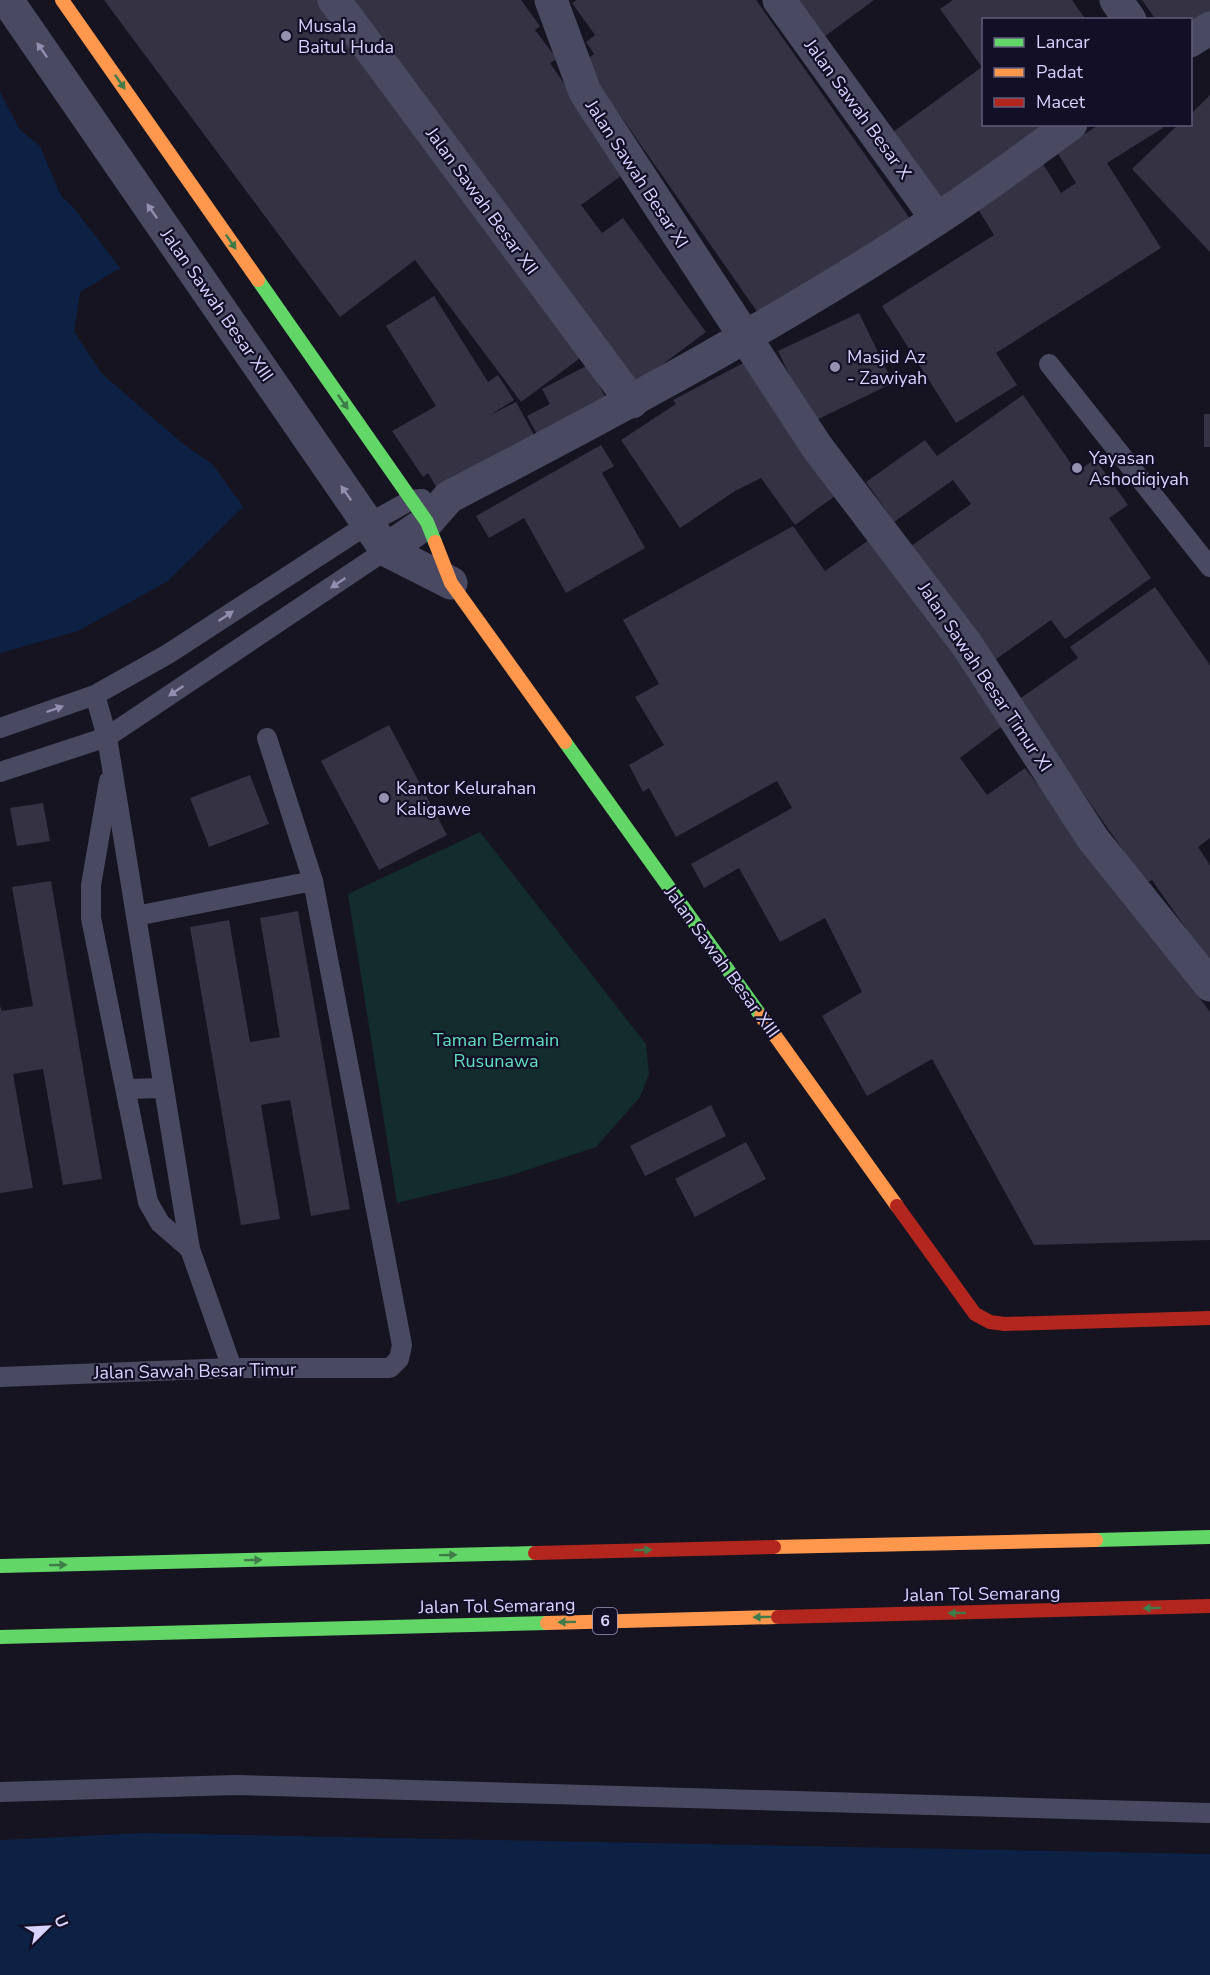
<svg xmlns="http://www.w3.org/2000/svg" width="1210" height="1975" font-family="'Nunito Sans',sans-serif">
<style>
.green{fill:#132c2d}
.water{fill:#0d2144}
.building{fill:#343243}
.lines{fill:none;stroke-linecap:round;stroke-linejoin:round}
.lane{stroke:#4a4962;stroke-width:20}
.street{stroke:#4a4962;stroke-width:33}
.fast{stroke:#63d668;stroke-width:14}
.slow{stroke:#ff974d;stroke-width:14}
.jam{stroke:#b3261e;stroke-width:14}
.oneway{fill:#928eb0}
.oneway2{fill:#3f7c4a}
.poi-dot{fill:#9591b1;stroke:#130f26;stroke-width:2}
.labels{text-anchor:middle;dominant-baseline:central;stroke-width:4.5;stroke-linejoin:round;paint-order:stroke}
.shield{fill:#130f26;stroke:#9e99be;stroke-width:1.5}
.shield-label{font-size:16px;font-weight:bold;fill:#d9d4ff}
.poi-label{font-size:18px;fill:#d9d4ff;stroke:#130f26;text-anchor:start}
.street-label{font-size:18px;fill:#d9d4ff;stroke:#130f26}
.park-label{font-size:18px;fill:#5fe0c0;stroke:#130f26}
</style>
<rect width="100%" height="100%" fill="#161421"/>
<polygon class="green" points="480,832 646,1044 649,1074 640,1097 596,1147 512,1175 397,1203 348,894"/>
<g class="water">
<polygon points="0,92 20,130 40,146 61,196 73,207 120,268 80,292 74,332 102,374 182,443 213,465 243,507 168,581 78,631 0,653"/>
<polygon points="144,1833 1210,1854 1210,1975 0,1975 0,1840"/>
</g>
<g class="building">
<polygon points="104,0 318,0 583,356 521,402 415,260 340,317"/>
<polygon points="352,0 521,0 540,26 535,30 557,59 550,63 625,173 581,205 602,233 623,218 706,332 632,387"/>
<polygon points="577,0 756,0 911,220 765,323 583,62 594,54 586,42 595,35 572,3"/>
<polygon points="797,0 874,0 824,37"/>
<polygon points="953,0 1072,0 1086,20 984,20 984,124 1046,124 942,200 893,132 982,67 940,9"/>
<polygon points="1142,0 1210,0 1210,12 1191,25 1191,20 1156,20"/>
<polygon points="1210,95 1210,252 1132,169 1179,124 1191,124 1191,114"/>
<polygon points="1100,124 1161,124 1163,128 1107,163 1161,248 996,353 1017,385 956,423 882,306 994,235 976,206 1043,164 1061,193 1076,183 1057,152"/>
<polygon points="434,296 488,382 498,375 514,400 490,415 516,402 539,444 442,497 428,473 423,477 392,431 436,406 386,326"/>
<polygon points="859,313 893,383 812,422 778,351"/>
<polygon points="747,361 835,496 795,525 761,478 735,491 680,528 621,440 676,404 673,400"/>
<polygon points="588,365 608,402 539,438 527,416 550,404 542,389"/>
<polygon points="1023,395 1077,472 1095,459 1128,505 1109,518 1151,578 1065,639 1051,620 992,662 911,546 971,504 953,480 894,522 866,482 925,440 937,456"/>
<rect x="1204" y="414" width="6" height="33"/>
<polygon points="601,445 614,466 602,473 645,548 566,593 524,518 489,538 476,516"/>
<polygon points="793,526 825,571 873,537 1005,724 960,758 987,795 1025,768 1144,922 1210,1012 1210,1240 1034,1245 932,1059 867,1096 822,1016 862,992 825,918 780,942 739,868 704,888 691,864 792,808 777,781 676,837 649,788 643,792 629,765 664,745 635,697 659,684 623,620"/>
<polygon points="1155,587 1210,665 1210,838 1198,847 1210,865 1210,963 1152,880 1146,883 1018,700 1078,658 1070,647"/>
<polygon points="389,725 447,835 379,870 321,761"/>
<polygon points="250,775 269,824 209,847 190,798"/>
<polygon points="43,803 50,841 17,846 10,808"/>
<polygon points="51,881 102,1179 63,1185 43,1069 13,1074 33,1188 0,1193 0,1006 2,1011 33,1006 12,887"/>
<polygon points="298,911 350,1209 311,1216 290,1100 261,1105 280,1219 241,1225 190,927 229,920 250,1042 280,1037 260,918"/>
<polygon points="711,1105 726,1136 645,1176 630,1146"/>
<polygon points="746,1142 766,1179 695,1217 675,1179"/>
</g>
<g class="lines">
<g class="lane">
<polyline points="1049,364 1210,567"/>
<polyline points="95,695 107,737 190,1249 232,1368"/>
<polyline points="0,728 95,695 168,654 368,524 411,500 422,499"/>
<polyline points="0,772 107,737 386,550"/>
<polyline points="109,781 91,885 91,918 148,1202 160,1223 190,1249"/>
<polyline points="136,916 313,881"/>
<polyline points="127,1089 164,1088"/>
<polyline points="0,1377 232,1368 390,1368 399,1359 402,1345 313,881 267,738"/>
<polyline points="0,1792 236,1785 1210,1813"/>
</g>
<g class="street">
<polyline points="7,0 386,550 451,583"/>
<polyline points="334,0 632,402"/>
<polyline points="551,0 585,92 817,447 967,645 1093,839 1210,985"/>
<polyline points="779,0 937,219"/>
<polyline points="1116,0 1130,20"/>
<polyline points="1190,41 1210,28"/>
<path d="M386,550L427,522L449,497C615,411 781,322 937,219C983,189 1027,156 1071,124"/>
</g>
<g class="fast">
<polyline points="258,280 427,522 435,542"/>
<polyline points="565,742 761,1016"/>
<polyline points="1096,1540 1210,1537"/>
<polyline points="0,1566 535,1553"/>
<polyline points="0,1637 547,1623"/>
</g>
<g class="slow">
<polyline points="62,0 258,280"/>
<polyline points="435,542 451,583 565,742"/>
<polyline points="761,1016 897,1206"/>
<polyline points="774,1547 1096,1540"/>
<polyline points="547,1623 778,1617"/>
</g>
<g class="jam">
<polyline points="897,1206 975,1314 990,1322 1005,1324 1210,1318"/>
<polyline points="535,1553 774,1547"/>
<polyline points="778,1617 1210,1606"/>
</g>
</g>
<defs><path id="oneway-solid" d="M-6-.8H1V-3.2L6.5 0L1 3.2V.8H-6Z" transform="scale(1.5)"/></defs>
<g class="oneway">
<use href="#oneway-solid" transform="translate(42 50) rotate(-125)"/>
<use href="#oneway-solid" transform="translate(152 211) rotate(-125)"/>
<use href="#oneway-solid" transform="translate(346 493) rotate(-125)"/>
<use href="#oneway-solid" transform="translate(338 583) rotate(146)"/>
<use href="#oneway-solid" transform="translate(226 616) rotate(-34)"/>
<use href="#oneway-solid" transform="translate(176 691) rotate(146)"/>
<use href="#oneway-solid" transform="translate(55 709) rotate(-19)"/>
</g>
<g class="oneway2">
<use href="#oneway-solid" transform="translate(120 82) rotate(55)"/>
<use href="#oneway-solid" transform="translate(231 242) rotate(55)"/>
<use href="#oneway-solid" transform="translate(343 402) rotate(55)"/>
<use href="#oneway-solid" transform="translate(643 1550) rotate(-1)"/>
<use href="#oneway-solid" transform="translate(448 1555) rotate(-1)"/>
<use href="#oneway-solid" transform="translate(253 1560) rotate(-1)"/>
<use href="#oneway-solid" transform="translate(58 1565) rotate(-1)"/>
<use href="#oneway-solid" transform="translate(1152 1608) rotate(179)"/>
<use href="#oneway-solid" transform="translate(957 1613) rotate(179)"/>
<use href="#oneway-solid" transform="translate(762 1617) rotate(179)"/>
<use href="#oneway-solid" transform="translate(567 1622) rotate(179)"/>
</g>
<g class="poi-dot">
<circle cx="286" cy="36" r="6"/>
<circle cx="835" cy="367" r="6"/>
<circle cx="1077" cy="468" r="6"/>
<circle cx="384" cy="798" r="6"/>
</g>
<g class="labels">
<rect class="shield" x="593" y="1608" width="24" height="26" rx="4.5"/>
<g class="shield-label">
<text x="605" y="1621">6</text>
</g>
<g class="poi-label">
<text x="298" y="26">Musala<tspan x="298" dy="21">Baitul Huda</tspan></text>
<text x="847" y="357">Masjid Az<tspan x="847" dy="21">- Zawiyah</tspan></text>
<text x="1089" y="458">Yayasan<tspan x="1089" dy="21">Ashodiqiyah</tspan></text>
<text x="396" y="788">Kantor Kelurahan<tspan x="396" dy="21">Kaligawe</tspan></text>
</g>
<g class="street-label">
<text transform="translate(858 109) rotate(54)">Jalan Sawah Besar X</text>
<text transform="translate(637 174) rotate(57)">Jalan Sawah Besar XI</text>
<text transform="translate(482 201) rotate(54)">Jalan Sawah Besar XII</text>
<text transform="translate(217 305) rotate(55)">Jalan Sawah Besar XIII</text>
<text transform="translate(985 677) rotate(56)">Jalan Sawah Besar Timur XI</text>
<text transform="translate(722 962) rotate(54)">Jalan Sawah Besar XIII</text>
<text transform="translate(195 1371) rotate(-1)">Jalan Sawah Besar Timur</text>
<text transform="translate(982 1594) rotate(-1)">Jalan Tol Semarang</text>
<text transform="translate(497 1606) rotate(-1)">Jalan Tol Semarang</text>
</g>
<g class="park-label">
<text x="496" y="1040">Taman Bermain<tspan x="496" dy="21">Rusunawa</tspan></text>
</g>
</g>
<rect x="982" y="18" width="210" height="108" fill="#130f26" stroke="#625e7d" stroke-width="1.5"/>
<rect x="994" y="38" width="30" height="9" fill="#63d668" stroke="#625e7d" stroke-width="1.5"/>
<text x="1036" y="48" font-size="18" fill="#d9d4ff">Lancar</text>
<rect x="994" y="68" width="30" height="9" fill="#ff974d" stroke="#625e7d" stroke-width="1.5"/>
<text x="1036" y="78" font-size="18" fill="#d9d4ff">Padat</text>
<rect x="994" y="98" width="30" height="9" fill="#b3261e" stroke="#625e7d" stroke-width="1.5"/>
<text x="1036" y="108" font-size="18" fill="#d9d4ff">Macet</text>
<g transform="translate(48 1927) rotate(66)" stroke="#130f26" stroke-width="4.5" paint-order="stroke">
<path d="M0-4.5L10 22L0 15L-10 22Z" fill="#d9d4ff"/>
<text y="-9" font-size="16" font-weight="bold" text-anchor="middle" fill="#d9d4ff">U</text>
</g>
</svg>
